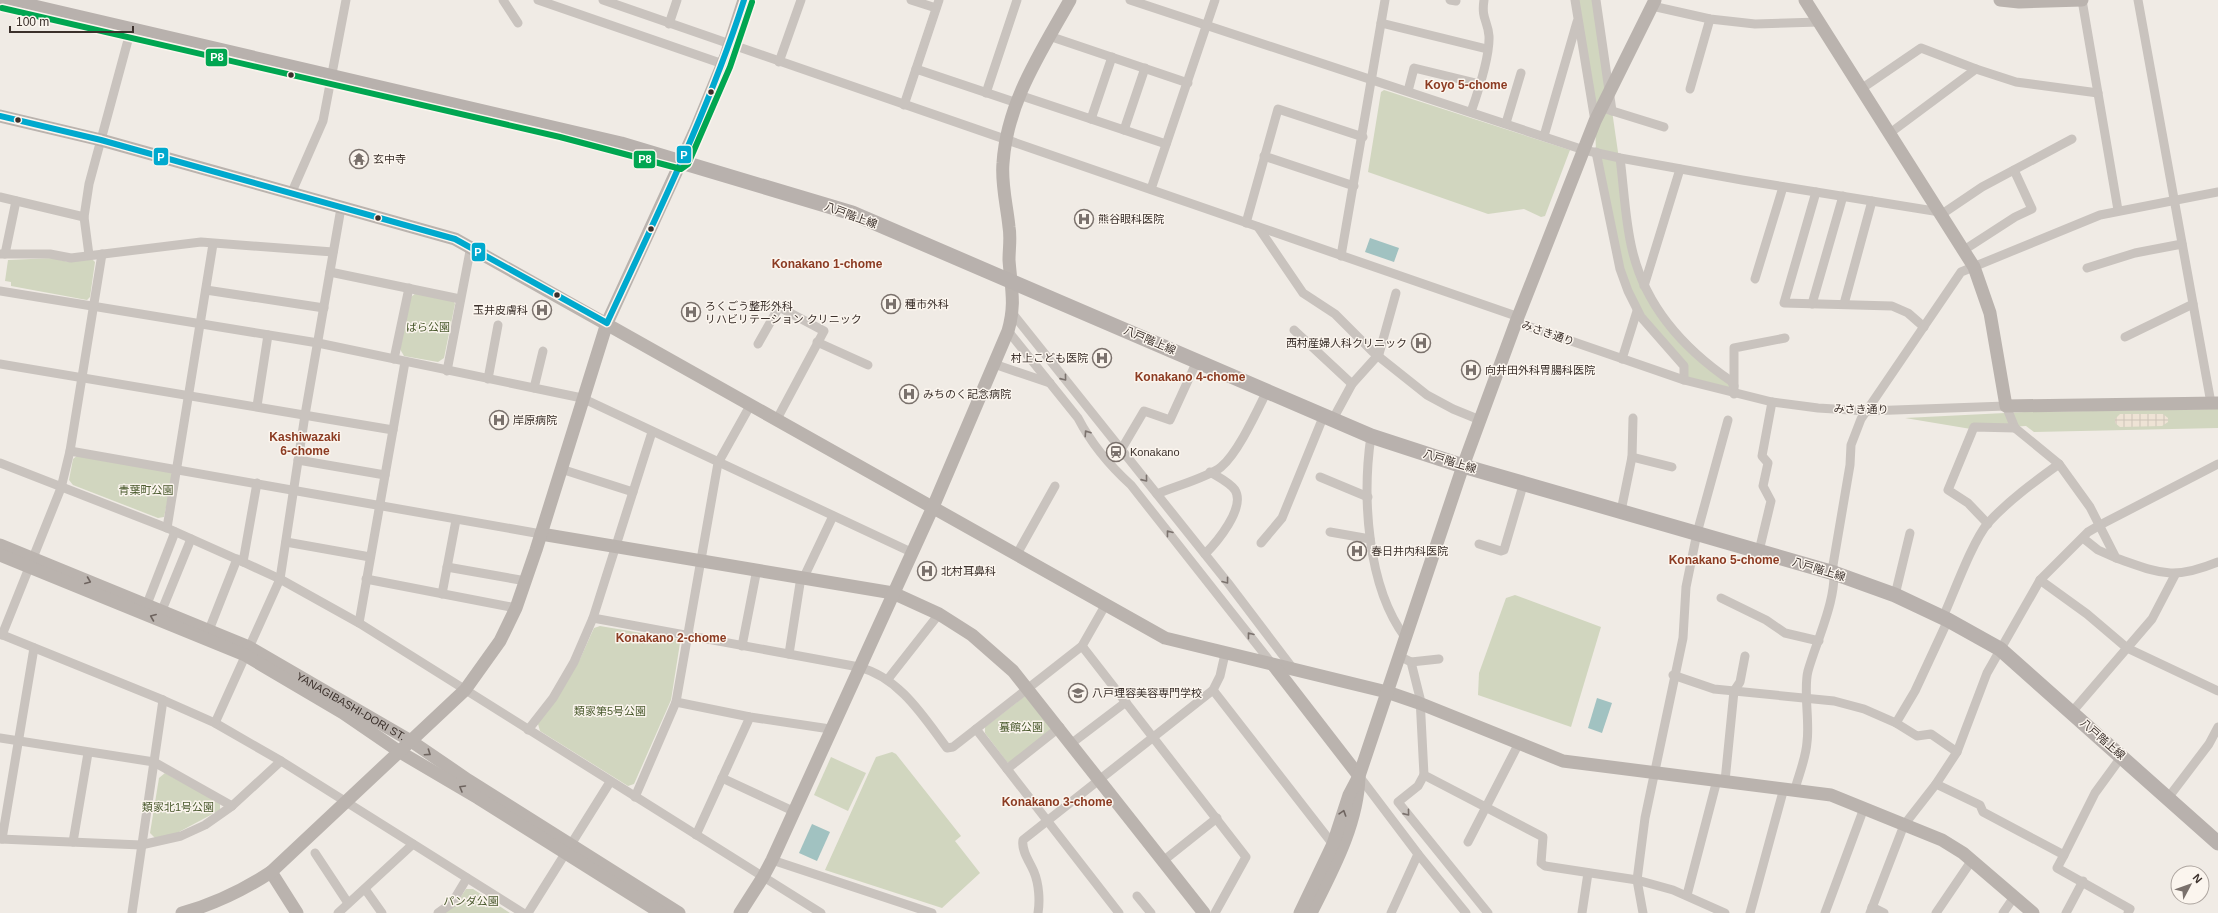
<svg xmlns="http://www.w3.org/2000/svg" width="2218" height="913" font-family="Helvetica,'Noto Sans JP',sans-serif">
<style>
.green{fill:#d1d6bf}
.plaza{fill:url(#plaza-grid)}
.water{fill:#a1c2c1}
.lines{fill:none;stroke-linecap:round;stroke-linejoin:round}
.street{stroke:#c9c3be;stroke-width:9}
.secondary{stroke:#bab3ae;stroke-width:13}
.primary{stroke:#b8b1ad;stroke-width:15}
.bus-1-casing{stroke:#fbf5ee;stroke-width:9}
.bus-2-casing{stroke:#fbf5ee;stroke-width:9}
.bus-1{stroke:#00a9ce;stroke-width:6}
.bus-2{stroke:#00a651;stroke-width:6}
.oneway{stroke:#7b726d}
.oneway2{stroke:#6e645f}
.bus-dot{fill:#3b302b;stroke:#fbf5ee;stroke-width:1.5}
.labels{text-anchor:middle;dominant-baseline:central;stroke-width:3;stroke-linejoin:round;paint-order:stroke}
.poi-label{font-size:11px;fill:#3b302b;stroke:#fbf5ee;text-anchor:start}
.street-label{font-size:11px;fill:#3b302b;stroke:#fbf5ee}
.park-label{font-size:11px;fill:#4a5a2e;stroke:#fbf5ee}
.neighbourhood-label{font-size:12px;font-weight:bold;fill:#8c3b22;stroke:#fbf5ee}
.line-badge{stroke:#fbf5ee;stroke-width:1.5}
.badge-label{font-size:11px;text-anchor:middle;font-weight:bold;fill:#fff}
</style>
<defs>
<pattern id="plaza-grid" width="8" height="8" patternUnits="userSpaceOnUse"><rect width="8" height="8" fill="#eee3d5"/><path d="M0 4h8M4 0v8" fill="none" stroke="#cdc3b7"/></pattern>
</defs>
<rect width="100%" height="100%" fill="#f0ebe5"/>
<g class="green">
<polygon points="1575,0 1596,0 1632,249 1659,313 1731,381 1734,394 1684,380 1685,371 1667,348 1628,291 1596,152 1595,121"/>
<polygon points="1384,90 1570,150 1545,216 1541,217 1524,209 1488,214 1368,172 1381,92"/>
<polygon points="53,258 68,262 92,259 95,262 90,297 87,300 11,286 11,282 5,281 8,260"/>
<polygon points="416,293 453,300 455,304 444,358 438,362 404,356 400,349 411,297"/>
<polygon points="2218,409 2218,428 2034,432 2026,426 1971,429 1905,418 2025,412"/>
<polygon points="78,455 168,470 173,475 164,517 158,518 73,485 69,480 73,459"/>
<polygon points="1515,595 1601,627 1571,727 1478,695 1479,673 1506,598"/>
<polygon points="600,626 677,639 680,643 671,700 634,784 628,786 540,731 538,724 580,659 594,628"/>
<polygon points="1025,696 1052,730 1010,763 1007,762 985,733 985,727"/>
<polygon points="892,752 896,754 961,836 955,841 980,873 942,908 825,870 876,757"/>
<polygon points="831,757 866,773 848,811 814,795"/>
<polygon points="165,773 220,803 220,810 177,833 155,838 150,833 159,778"/>
<polygon points="466,889 473,889 510,913 444,913 456,904"/>
</g>
<polygon class="plaza" points="2120,414 2163,414 2168,418 2168,422 2162,426 2120,427 2115,423 2115,419"/>
<g class="water">
<polygon points="1370,238 1399,248 1394,262 1365,252"/>
<polygon points="1597,698 1612,703 1602,733 1588,728"/>
<polygon points="812,824 830,832 817,861 799,853"/>
</g>
<g class="lines">
<g class="street">
<polyline points="503,0 518,23"/>
<polyline points="538,0 723,64"/>
<polyline points="603,0 1519,317"/>
<polyline points="911,0 936,8"/>
<polyline points="1130,0 1584,150 1620,158 1742,180 1940,212"/>
<polyline points="1450,0 1456,1"/>
<polyline points="1575,0 1595,121"/>
<polyline points="1596,0 1612,111"/>
<polyline points="2082,0 2118,210"/>
<polyline points="2138,0 2211,403"/>
<polyline points="1652,6 1710,19 1755,24 1819,22"/>
<polyline points="1381,23 1487,49"/>
<polyline points="669,24 677,0"/>
<polyline points="1049,36 1188,83"/>
<polyline points="779,62 801,0"/>
<polyline points="916,69 1017,103"/>
<polyline points="1690,89 1710,19"/>
<polyline points="1861,89 1921,48 1976,69"/>
<polyline points="1408,91 1414,68 1480,84"/>
<polyline points="986,93 1017,0"/>
<polyline points="1019,95 1166,144"/>
<polyline points="904,105 939,0"/>
<polyline points="1606,109 1664,127"/>
<path d="M1471,112C1478,92 1490,57 1489,36C1488,21 1481,19 1484,0"/>
<polyline points="1091,119 1112,57"/>
<polyline points="1506,123 1521,73"/>
<polyline points="1124,130 1145,68"/>
<polyline points="1890,133 1976,69 2016,82 2098,93"/>
<polyline points="1544,136 1577,22"/>
<polyline points="1596,152 1620,269 1628,291 1641,317 1684,366 1684,380"/>
<polyline points="1264,156 1354,186"/>
<path d="M1620,158C1624,188 1625,220 1632,249C1645,306 1684,349 1731,381L1734,386V394"/>
<polyline points="1151,189 1215,0"/>
<polyline points="1816,192 1784,303 1892,306 1908,313 1924,327"/>
<polyline points="291,194 323,121 346,0"/>
<polyline points="0,197 84,217"/>
<polyline points="1942,214 1982,187 2072,139"/>
<polyline points="1246,223 1278,109 1363,137"/>
<polyline points="1258,227 1303,293 1335,314 1373,352 1427,395 1453,409 1480,420"/>
<polyline points="1964,250 2015,217 2032,209 2014,170"/>
<polyline points="0,254 50,254 71,258 201,242 333,252"/>
<polyline points="5,254 16,201"/>
<polyline points="89,255 84,217 89,184 131,29"/>
<polyline points="1341,256 1385,0"/>
<polyline points="2087,268 2135,253 2182,244"/>
<polyline points="330,272 460,299"/>
<polyline points="1755,279 1783,187"/>
<polyline points="1644,286 1680,169"/>
<polyline points="206,290 324,308"/>
<polyline points="0,291 318,343 582,398 911,552"/>
<polyline points="1812,304 1843,196"/>
<polyline points="1844,304 1872,201"/>
<polyline points="1013,314 1228,583 1294,670"/>
<path d="M1516,322L1684,380L1772,402L1818,408L1867,411L2006,406L2015,428L2059,464L2090,507L2116,558C2160,573 2172,581 2218,562"/>
<polyline points="1294,330 1352,384"/>
<path d="M1008,331L1078,418C1091,443 1110,466 1131,485L1273,665"/>
<polyline points="2125,337 2193,304"/>
<polyline points="817,342 868,365"/>
<polyline points="758,344 779,307 824,331 777,419"/>
<polyline points="394,359 409,288"/>
<polyline points="1622,359 1637,311"/>
<polyline points="0,364 393,430"/>
<polyline points="994,364 1050,383"/>
<polyline points="447,371 471,246"/>
<polyline points="488,379 498,325"/>
<polyline points="1734,386 1734,348 1785,338"/>
<polyline points="534,388 543,351"/>
<polyline points="257,406 268,335"/>
<polyline points="1333,419 1352,384 1379,354 1396,293"/>
<path d="M1371,436C1362,497 1367,586 1405,637"/>
<polyline points="1121,450 1144,411 1170,420 1197,361"/>
<polyline points="70,451 541,534"/>
<polyline points="1632,457 1672,467"/>
<polyline points="298,460 385,475"/>
<polyline points="0,463 167,528 243,562 280,579 359,623 821,913"/>
<polyline points="561,469 633,492"/>
<polyline points="1320,477 1368,497"/>
<path d="M1157,494C1173,487 1209,477 1221,467C1238,453 1257,411 1267,391"/>
<polyline points="1621,511 1632,457 1633,418"/>
<polyline points="1988,524 1968,503 1948,490 1974,427 2015,428"/>
<polyline points="167,528 213,244"/>
<polyline points="1330,532 1370,539"/>
<polyline points="2083,538 2098,550 2116,558"/>
<polyline points="286,542 370,557"/>
<polyline points="1261,543 1282,518 1324,415"/>
<polyline points="1479,544 1501,551 1504,550 1524,482"/>
<polyline points="1759,551 1771,501 1763,486 1768,463 1762,456 1772,402"/>
<polyline points="1017,554 1055,486"/>
<path d="M1205,554C1216,543 1246,508 1235,490C1229,482 1218,477 1210,472"/>
<polyline points="243,562 257,483"/>
<polyline points="447,567 526,581"/>
<polyline points="804,577 833,516"/>
<polyline points="366,579 516,608"/>
<polyline points="2040,580 2087,614 2127,648 2218,691"/>
<polyline points="442,594 456,520"/>
<polyline points="1895,595 1910,533"/>
<polyline points="1721,598 1766,620 1785,633 1819,641"/>
<polyline points="147,604 175,532"/>
<polyline points="162,610 191,539"/>
<path d="M1943,617C1954,593 1972,542 1988,523C2008,501 2034,482 2059,464"/>
<path d="M593,618L859,667C900,678 923,716 947,748L953,747L976,729L1119,913"/>
<polyline points="359,623 405,362"/>
<polyline points="209,630 237,559"/>
<polyline points="0,634 163,700 215,723 281,761 523,913"/>
<polyline points="2,635 61,488 70,451 102,254"/>
<polyline points="742,646 757,569"/>
<polyline points="1082,646 1246,857 1215,913"/>
<polyline points="789,654 801,577"/>
<polyline points="1399,656 1411,662 1420,698 1424,775 1543,837 1541,863 1545,866 1637,880 1673,890 1725,913"/>
<polyline points="1411,662 1439,659"/>
<polyline points="1673,675 1714,689 1834,701 1864,709 1896,723 1917,736 1931,734 1957,752"/>
<polyline points="888,679 939,614"/>
<polyline points="1213,690 1335,847"/>
<polyline points="676,702 750,717 830,729"/>
<polyline points="2072,712 2152,619 2175,575"/>
<polyline points="215,723 280,579 305,415 341,208"/>
<polyline points="1896,723 1915,691 1948,620"/>
<polyline points="976,729 1082,646 1106,604"/>
<polyline points="528,730 553,698 574,662 593,618 652,432"/>
<polyline points="0,738 154,762 232,806"/>
<polyline points="1072,743 1126,702"/>
<polyline points="1007,769 1060,727"/>
<polyline points="1424,775 1418,786 1398,802 1488,913"/>
<polyline points="1359,776 1418,854 1466,913"/>
<polyline points="722,778 793,811"/>
<polyline points="1725,781 1734,691 1740,682 1745,656"/>
<polyline points="1936,784 1980,805 1983,812 2064,855 2057,868 2130,909 2128,913"/>
<path d="M1795,789C1799,774 1806,758 1807,742C1810,721 1803,690 1808,671C1816,642 1839,595 1833,565L1850,465L1851,445L1861,419L1961,272L2100,215L2218,192"/>
<polyline points="635,797 676,702 718,463 751,404"/>
<polyline points="2168,798 2209,744 2218,727"/>
<polyline points="696,835 750,717"/>
<polyline points="0,839 141,845 181,836 205,825 232,806 281,761"/>
<polyline points="2,839 34,648"/>
<polyline points="73,842 88,753"/>
<polyline points="1468,842 1519,743"/>
<polyline points="315,853 348,903"/>
<polyline points="2064,855 2095,793 2122,756"/>
<polyline points="772,860 932,913"/>
<polyline points="1163,861 1217,818"/>
<polyline points="365,889 382,913"/>
<polyline points="1687,895 1717,780"/>
<polyline points="1137,896 1151,913"/>
<polyline points="1872,907 1884,913"/>
<polyline points="132,913 163,700"/>
<polyline points="338,913 413,844"/>
<polyline points="438,913 452,903 467,878"/>
<polyline points="528,913 610,782"/>
<path d="M1038,913C1040,901 1039,884 1034,872C1030,862 1021,851 1023,840L1213,690L1220,676L1225,654"/>
<polyline points="1391,913 1418,854"/>
<polyline points="1582,913 1588,873"/>
<polyline points="1643,913 1637,880 1645,818 1683,638 1686,587 1697,533 1728,420"/>
<polyline points="1750,913 1784,788"/>
<polyline points="1825,913 1864,808"/>
<polyline points="1870,913 1904,825 1936,784 1957,752 1987,673 2040,580 2088,532 2100,525 2218,464"/>
<polyline points="1936,913 1972,860"/>
<polyline points="2003,913 2014,897"/>
<polyline points="2066,913 2083,881"/>
</g>
<g class="secondary">
<polyline points="1805,0 1974,267 1990,313 2006,406 2218,403"/>
<polyline points="2000,0 2019,2 2082,0"/>
<polyline points="0,116 101,140 455,239 1165,638 1387,692 1419,703 1563,761 1831,795 1942,840 1963,853 2033,913"/>
<polyline points="541,534 893,593 939,614 972,635 1013,671 1204,913"/>
<path id="s1" d="M0,545L249,647L411,741L468,780L679,913"/>
<polyline points="0,555 245,655 343,713 400,752 478,798 661,913"/>
<path d="M1274,666L1359,776C1358,824 1332,871 1311,913"/>
<polyline points="271,872 297,913"/>
<path d="M182,913C215,904 242,891 271,872L465,690L500,641L516,608L536,550L607,323L696,129L726,56L744,0"/>
<path d="M740,913L763,877L772,860L933,507L1008,331C1016,304 1011,288 1009,260C1009,249 1011,237 1009,227C1007,206 1001,184 1003,163C1007,102 1041,52 1070,0"/>
<polyline points="1300,913 1333,844 1349,795 1359,776 1463,466 1516,322 1595,121 1655,0"/>
</g>
<polyline class="primary" points="4,0 621,144 852,213 1371,436 1463,466 1834,573 1895,595 1948,620 2000,649 2218,843"/>
<defs>
<path id="bus-1" d="M0,116L101,140L455,239L607,323C656,217 708,112 744,0"/>
<polyline id="bus-2" points="2,8 560,137 681,169 688,164 730,67 752,2"/>
</defs>
<use href="#bus-1" class="bus-1-casing"/>
<use href="#bus-2" class="bus-2-casing"/>
<use href="#bus-1" class="bus-1"/>
<use href="#bus-2" class="bus-2"/>
</g>
<defs><path id="oneway-chevron" d="M-2-3.5L2.5 0L-2 3.5" fill="none" stroke-width="1.6" stroke-linecap="round" stroke-linejoin="round"/></defs>
<g class="oneway">
<use href="#oneway-chevron" transform="translate(1064 378) rotate(51)"/>
<use href="#oneway-chevron" transform="translate(1087 433) rotate(-124)"/>
<use href="#oneway-chevron" transform="translate(1145 479) rotate(51)"/>
<use href="#oneway-chevron" transform="translate(1169 533) rotate(-128)"/>
<use href="#oneway-chevron" transform="translate(1226 581) rotate(52)"/>
<use href="#oneway-chevron" transform="translate(1250 635) rotate(-128)"/>
<use href="#oneway-chevron" transform="translate(1407 813) rotate(51)"/>
</g>
<g class="oneway2">
<use href="#oneway-chevron" transform="translate(88 581) rotate(22)"/>
<use href="#oneway-chevron" transform="translate(153 617) rotate(-158)"/>
<use href="#oneway-chevron" transform="translate(428 753) rotate(34)"/>
<use href="#oneway-chevron" transform="translate(462 788) rotate(-150)"/>
<use href="#oneway-chevron" transform="translate(1343 813) rotate(-72)"/>
</g>
<defs>
<symbol id="temple-ring" viewBox="-11 -11 22 22"><circle r="9.5" fill="#fbf5ee" stroke="#7a716c" stroke-width="1.5"/><path d="M0-6L5-2H3V0L6.5 2.5H4V6H1.5V3h-3V6H-4V2.5H-6.5L-3 0V-2H-5Z" fill="#7a716c"/></symbol>
<symbol id="hospital-ring" viewBox="-11 -11 22 22"><circle r="9.5" fill="#fbf5ee" stroke="#7a716c" stroke-width="1.5"/><path d="M-5-5h3v3.5h4V-5h3V5h-3V1.5h-4V5h-3Z" fill="#7a716c"/></symbol>
<symbol id="station-ring" viewBox="-11 -11 22 22"><circle r="9.5" fill="#fbf5ee" stroke="#7a716c" stroke-width="1.5"/><path d="M-3-6H3Q5-6 5-4V2Q5 4 3 4L4.5 6H3L1.5 4h-3L-3 6H-4.5L-3 4Q-5 4-5 2V-4Q-5-6-3-6ZM-3.5-4v3h7v-3ZM-3.5 1v1.5H-2V1ZM2 1v1.5H3.5V1Z" fill="#7a716c"/></symbol>
<symbol id="university-ring" viewBox="-11 -11 22 22"><circle r="9.5" fill="#fbf5ee" stroke="#7a716c" stroke-width="1.5"/><path d="M0-5L7-2L0 1L-7-2ZM-4 1L0 2.5L4 1V4Q0 6-4 4Z" fill="#7a716c"/></symbol>
</defs>
<g fill-rule="evenodd">
<use href="#temple-ring" x="348" y="148" width="22" height="22"/>
<use href="#hospital-ring" x="1073" y="208" width="22" height="22"/>
<use href="#hospital-ring" x="880" y="293" width="22" height="22"/>
<use href="#hospital-ring" x="531" y="299" width="22" height="22"/>
<use href="#hospital-ring" x="680" y="301" width="22" height="22"/>
<use href="#hospital-ring" x="1410" y="332" width="22" height="22"/>
<use href="#hospital-ring" x="1091" y="347" width="22" height="22"/>
<use href="#hospital-ring" x="1460" y="359" width="22" height="22"/>
<use href="#hospital-ring" x="898" y="383" width="22" height="22"/>
<use href="#hospital-ring" x="488" y="409" width="22" height="22"/>
<use href="#station-ring" x="1105" y="441" width="22" height="22"/>
<use href="#hospital-ring" x="1346" y="540" width="22" height="22"/>
<use href="#hospital-ring" x="916" y="560" width="22" height="22"/>
<use href="#university-ring" x="1067" y="682" width="22" height="22"/>
</g>
<g class="bus-dot">
<circle cx="291" cy="75" r="3.5"/>
<circle cx="711" cy="92" r="3.5"/>
<circle cx="18" cy="120" r="3.5"/>
<circle cx="378" cy="218" r="3.5"/>
<circle cx="651" cy="229" r="3.5"/>
<circle cx="557" cy="295" r="3.5"/>
</g>
<g class="labels">
<g class="poi-label">
<text x="373" y="159">玄中寺</text>
<text x="1098" y="219">熊谷眼科医院</text>
<text x="905" y="304">種市外科</text>
<text x="705" y="306">ろくごう整形外科<tspan x="705" dy="13">リハビリテーション クリニック</tspan></text>
<text x="528" y="310" text-anchor="end">玉井皮膚科</text>
<text x="1407" y="343" text-anchor="end">西村産婦人科クリニック</text>
<text x="1088" y="358" text-anchor="end">村上こども医院</text>
<text x="1485" y="370">向井田外科胃腸科医院</text>
<text x="923" y="394">みちのく記念病院</text>
<text x="513" y="420">岸原病院</text>
<text x="1130" y="452">Konakano</text>
<text x="1371" y="551">春日井内科医院</text>
<text x="941" y="571">北村耳鼻科</text>
<text x="1092" y="693">八戸理容美容専門学校</text>
</g>
<g class="street-label">
<text transform="translate(851 215) rotate(20)">八戸階上線</text>
<text transform="translate(1548 333) rotate(19)">みさき通り</text>
<text transform="translate(1150 340) rotate(23)">八戸階上線</text>
<text transform="translate(1861 409) rotate(1)">みさき通り</text>
<text transform="translate(1450 461) rotate(17)">八戸階上線</text>
<text transform="translate(1819 569) rotate(17)">八戸階上線</text>
<text stroke="none"><textPath href="#s1" startOffset="387">YANAGIBASHI-DORI ST.</textPath></text>
<text transform="translate(2103 739) rotate(41)">八戸階上線</text>
</g>
<g class="park-label">
<text x="428" y="327">ばら公園</text>
<text x="146" y="490">青葉町公園</text>
<text x="610" y="711">類家第5号公園</text>
<text x="1021" y="727">蟇館公園</text>
<text x="178" y="807">類家北1号公園</text>
<text x="471" y="901">パンダ公園</text>
</g>
<g class="neighbourhood-label">
<text x="1466" y="85">Koyo 5-chome</text>
<text x="827" y="264">Konakano 1-chome</text>
<text x="1190" y="377">Konakano 4-chome</text>
<text x="305" y="437">Kashiwazaki<tspan x="305" dy="14">6-chome</tspan></text>
<text x="1724" y="560">Konakano 5-chome</text>
<text x="671" y="638">Konakano 2-chome</text>
<text x="1057" y="802">Konakano 3-chome</text>
</g>
</g>
<g class="line-badge">
<rect x="205" y="48" width="23" height="19" rx="4" fill="#00a651"/>
<rect x="676" y="145" width="16" height="19" rx="4" fill="#00a9ce"/>
<rect x="153" y="147" width="16" height="19" rx="4" fill="#00a9ce"/>
<rect x="633" y="150" width="23" height="19" rx="4" fill="#00a651"/>
<rect x="471" y="242" width="15" height="20" rx="4" fill="#00a9ce"/>
</g>
<g class="badge-label">
<text x="217" y="61">P8</text>
<text x="684" y="159">P</text>
<text x="161" y="161">P</text>
<text x="645" y="163">P8</text>
<text x="478" y="256">P</text>
</g>
<g transform="translate(2190 885) rotate(49)"><circle r="19" fill="#fbf5ee" stroke="#aea6a0"/>
<path d="M0-3L7 15L0 10L-7 15Z" fill="#7a716c"/>
<text y="-6" font-size="11" font-weight="bold" text-anchor="middle" fill="#3b302b">N</text>
</g>
<path d="M10 26v6h123v-6" fill="none" stroke="#3b302b" stroke-width="2"/>
<text x="16" y="26" font-size="12" fill="#3b302b" stroke="#fbf5ee" stroke-width="3" paint-order="stroke">100 m</text>
</svg>
